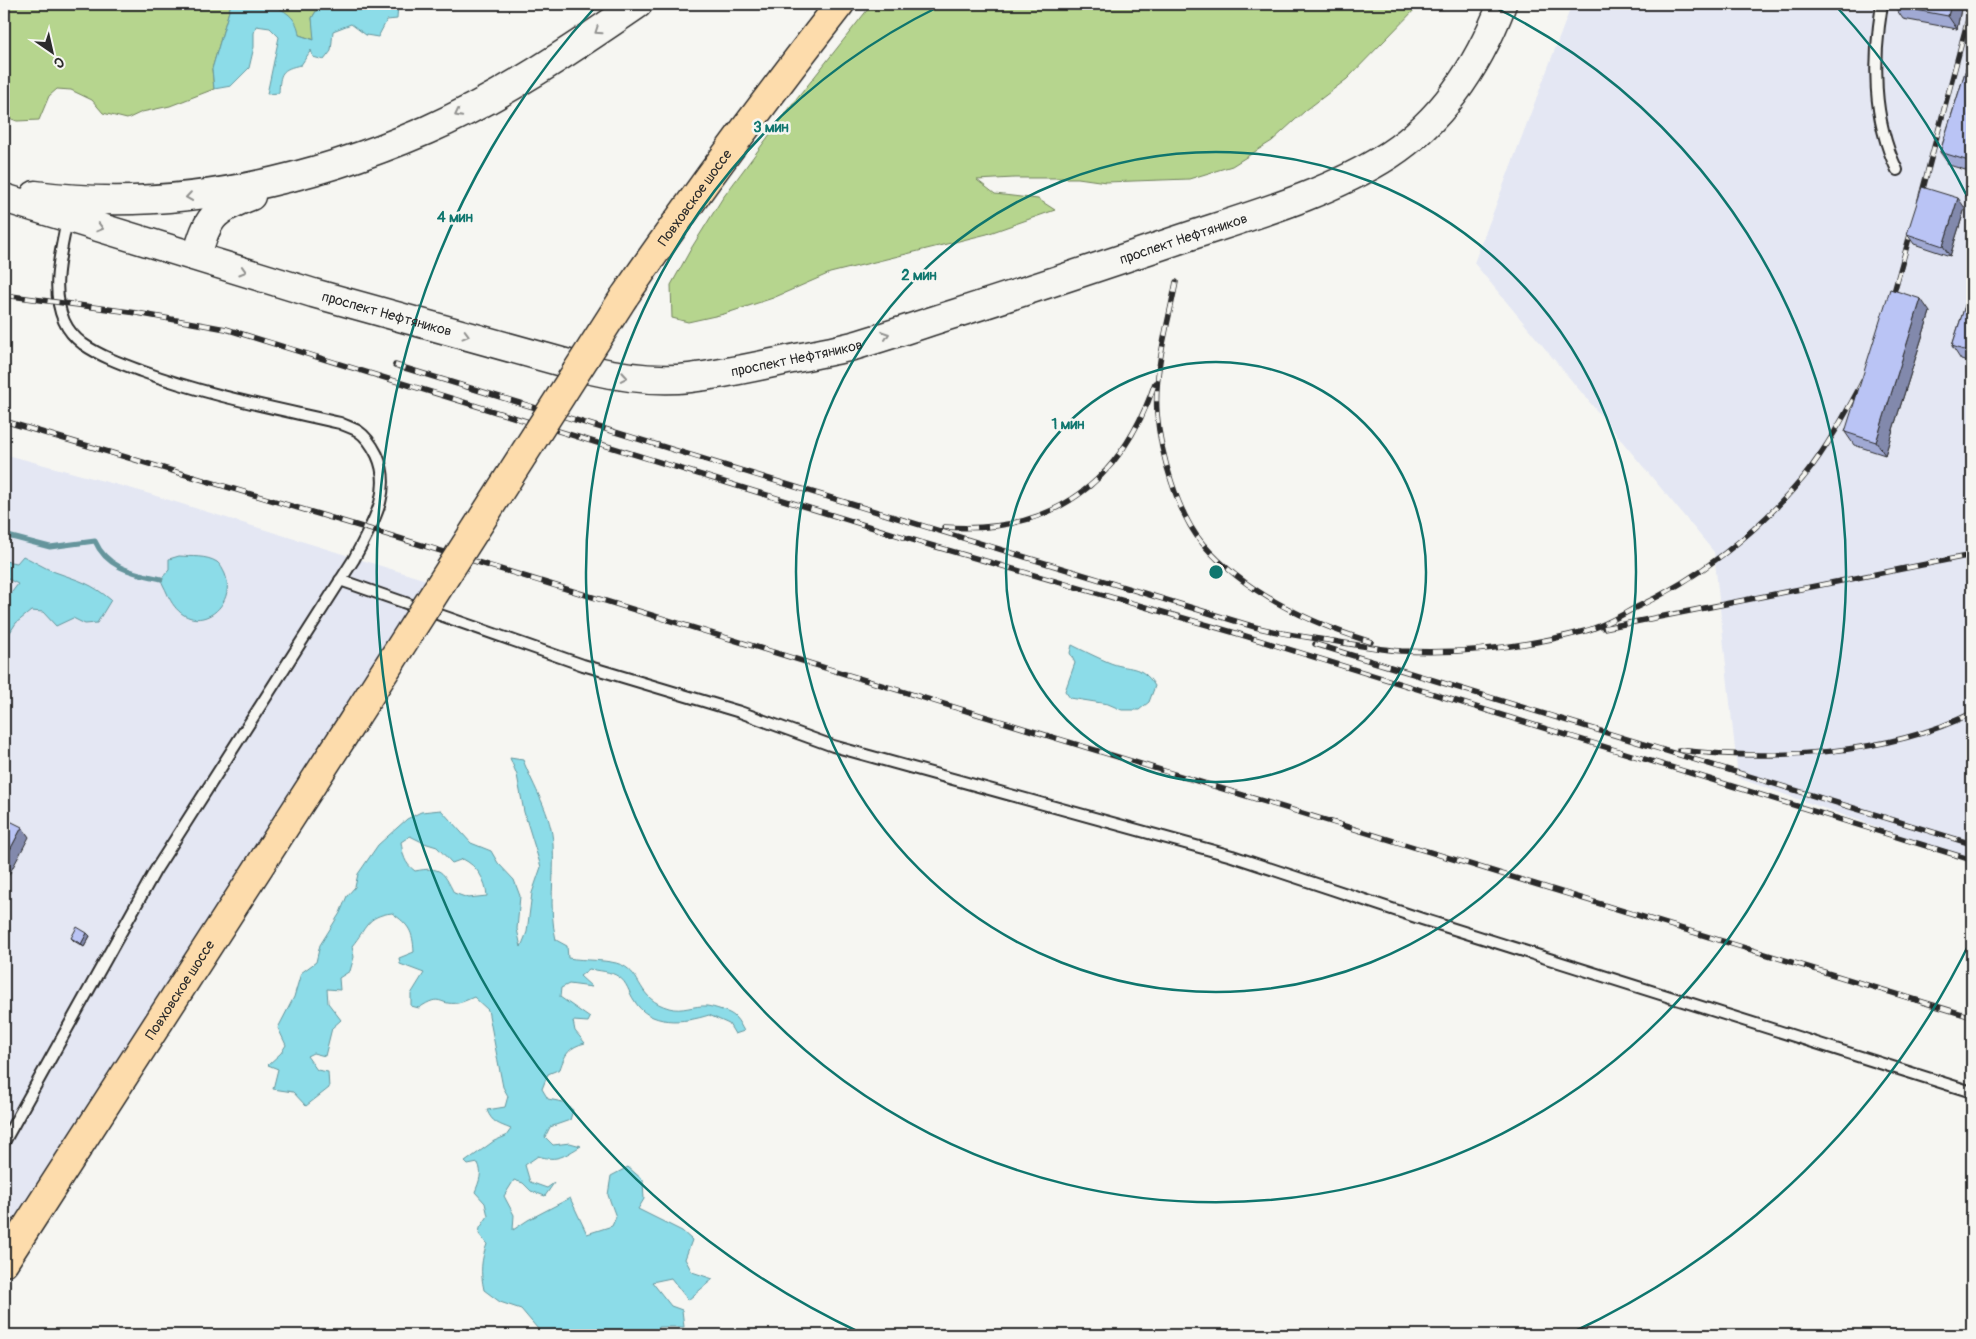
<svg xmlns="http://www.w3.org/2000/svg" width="1976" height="1339" font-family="Pangolin,sans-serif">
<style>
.built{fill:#e4e7f3}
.green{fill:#b6d58e;stroke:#70805c}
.water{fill:#8cdce8;stroke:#65959c;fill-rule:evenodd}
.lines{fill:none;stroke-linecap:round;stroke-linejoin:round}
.stream{stroke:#65959c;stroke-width:5}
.lane-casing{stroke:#2b2b2b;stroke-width:14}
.secondary-casing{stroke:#2b2b2b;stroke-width:31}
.primary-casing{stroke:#2b2b2b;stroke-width:31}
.lane{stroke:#f6f6f2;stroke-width:10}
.secondary{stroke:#f6f6f2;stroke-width:28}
.primary{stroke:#fddcac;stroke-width:28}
.rail-casing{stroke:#2b2b2b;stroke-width:5.5}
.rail{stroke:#f6f6f2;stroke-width:4;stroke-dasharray:11;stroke-linecap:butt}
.primary-bridge-casing{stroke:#2b2b2b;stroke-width:31;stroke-linecap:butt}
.primary-bridge{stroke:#fddcac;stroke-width:28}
.wall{fill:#a0a9d3;stroke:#2b2b2b}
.shaded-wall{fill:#8289ac;stroke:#2b2b2b}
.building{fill:#bac4f5;stroke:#2b2b2b}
.oneway{stroke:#90908e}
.ring{fill:none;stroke:#0f766e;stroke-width:2.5}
.labels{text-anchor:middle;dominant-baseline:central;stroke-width:5;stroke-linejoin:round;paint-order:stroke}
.street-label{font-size:14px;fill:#2b2b2b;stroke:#f6f6f2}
.centre{fill:#0f766e;stroke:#f6f6f2;stroke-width:2.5}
.ring-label{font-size:15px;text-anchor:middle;font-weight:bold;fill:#0f766e;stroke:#f6f6f2;stroke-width:5;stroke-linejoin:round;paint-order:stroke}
</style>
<rect width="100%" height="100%" fill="#f6f6f2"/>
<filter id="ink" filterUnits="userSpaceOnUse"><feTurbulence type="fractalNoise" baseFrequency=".02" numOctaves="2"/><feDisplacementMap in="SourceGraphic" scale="10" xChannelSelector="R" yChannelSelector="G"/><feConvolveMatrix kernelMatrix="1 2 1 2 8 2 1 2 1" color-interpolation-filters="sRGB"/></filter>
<g filter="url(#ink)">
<g class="built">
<polygon points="1572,4 1972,4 1972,860 1738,778 1714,552 1474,263"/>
<polygon points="4,454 140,491 439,584 4,1262"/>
</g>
<g class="green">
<polygon points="4,4 231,4 212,69 214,89 170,106 142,112 127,119 103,113 92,100 71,90 57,89 49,96 39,120 17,121 4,116"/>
<polygon points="268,4 317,4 318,8 312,18 315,40 299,35 272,5"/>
<polygon points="872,4 1420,4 1347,79 1305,111 1272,141 1232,166 1189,179 1106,182 1078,178 1014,178 977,180 995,194 1038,199 1055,210 987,234 830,273 773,298 724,314 688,322 672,318 671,285 692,247 722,199 785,114"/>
</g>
<g class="water">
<path d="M231,4H268C284,9 298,18 299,35L314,40L312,18L318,8L317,4H371L368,12L377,8L378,4H398L397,19L387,20L378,37L366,35L351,24L333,31L331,51L324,60L313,57L311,50L301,65C281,69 280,73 279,93L267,94L279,37L270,28L256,26L254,33V47L249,68L231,86L214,89L212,69Z"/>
<path d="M23,556C34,561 44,568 55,572C80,581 91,583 111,600L97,623L85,624L73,618L56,626L43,612L31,611L16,623L9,634H4V594L9,596L18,584L4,577V561L17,563Z"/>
<path d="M179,556C191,557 206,555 217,562C221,565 223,570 225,574C239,609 188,644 167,593C165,588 162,584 161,579L169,570V559Z"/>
<path d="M1072,645C1084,651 1096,657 1108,662C1129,671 1141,663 1155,686L1149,702L1139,710H1122L1108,704L1070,698L1065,691L1075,663L1070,653Z"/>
<path d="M510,758L523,760C533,786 552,815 553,844C555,878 548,905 556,940L567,946L568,958C584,961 608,959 622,965C643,975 637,999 669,1008C682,1012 694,1005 707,1006C714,1007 731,1012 735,1017C739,1021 741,1026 744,1031L735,1034L729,1024L709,1015C684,1023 649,1027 634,1000C629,993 627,982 619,977C611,971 599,971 589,969L580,976L592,987L569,984L561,988L560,997L590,1018L588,1022L573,1021L575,1031L585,1043C569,1047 565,1054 560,1069L548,1074L542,1089L548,1099L563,1102L573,1110L570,1120L550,1127L545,1137L553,1145L570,1143L581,1146C564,1156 558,1162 538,1156L525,1165L530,1182L547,1188L554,1183L545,1196L531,1191L523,1183L514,1180L504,1196L514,1215L513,1230L528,1220L570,1198L587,1234L612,1226L616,1217L608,1195L611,1176L628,1167L643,1180L644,1199L638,1209L682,1231L692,1240L685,1259L692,1272L713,1279L688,1300L671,1278L652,1282L671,1306L682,1310L684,1327H659L657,1335H543L521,1309L500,1302L484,1290C480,1272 481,1260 487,1244L479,1234L480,1228L488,1216L485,1203L475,1192C479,1182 483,1173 478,1163L468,1165L465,1162L494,1141L506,1136L511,1129C499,1124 492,1123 487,1110L505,1107L508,1096L503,1087L488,1010L474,997C469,999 463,1002 458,1003C438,1006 442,992 419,1008L411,1006V994L424,973L400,964L399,958L414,952C413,931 409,925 392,913C366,916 367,928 352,946L354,957L350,971L339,978L340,990L327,989L328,1003L341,1020L332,1028L325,1056L313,1053L307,1056L317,1070L328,1072L329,1088L306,1106L293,1092L273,1089L278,1069L268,1065L281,1053L286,1045L278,1028L294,997L301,973L316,962L320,945L340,913L347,896L355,887L358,874L378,845L407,819L421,812L441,810L471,843L491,851L498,863L514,880L520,896L517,929L521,947L527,932L532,893L541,867L524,812L517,775ZM410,836L424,843L437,847L452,863L463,859C477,866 486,880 487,896L468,898L454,893C443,871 441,866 415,871C404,863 403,855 401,842Z"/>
</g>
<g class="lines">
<path class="stream" d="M4,535L50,547L95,541C107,569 135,573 161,579"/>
<defs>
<g id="lane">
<path d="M1882,4C1873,60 1872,117 1897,170"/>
<polyline points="340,580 583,665 740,712 833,746 1232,856 1422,919 1972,1092"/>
<path d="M4,1142L155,871L354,559C371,526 394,492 377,455C372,445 367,437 358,431C353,428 346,426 340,423C274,408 206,395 141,371C122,364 100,356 83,344C75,338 68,330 64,321C50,288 61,253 67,220"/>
</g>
<g id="secondary">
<path d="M35,195C171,213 302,184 427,130C502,97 571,50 638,4"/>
<path id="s1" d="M4,198L313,293L587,369C621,377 655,382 690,378C724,374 758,366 792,359C812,355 833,351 853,346C888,336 922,324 957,313C1026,291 1095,268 1163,245C1238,219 1322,198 1389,155C1444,119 1479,64 1502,4"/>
<path d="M197,256C208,217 212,211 251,196"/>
</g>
<g id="primary">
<path id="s2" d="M624,297C693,197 765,100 840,4"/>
<path id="s3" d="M4,1262L355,718"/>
</g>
</defs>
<use href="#lane" class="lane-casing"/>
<use href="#secondary" class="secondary-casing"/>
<use href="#primary" class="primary-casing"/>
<use href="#lane" class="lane"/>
<use href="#secondary" class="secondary"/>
<use href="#primary" class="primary"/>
<defs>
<g id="rail">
<polyline points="1920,200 1972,4"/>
<path d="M1176,282C1168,324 1154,370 1157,413C1160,451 1177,514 1203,544C1245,593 1310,623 1371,642"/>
<polyline points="4,295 137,313 226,329 923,543 1239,634 1972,860"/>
<polyline points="1891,303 1913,224"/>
<path d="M395,365L1255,627C1281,634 1307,637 1333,641C1356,645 1379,649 1401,651C1463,654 1525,647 1585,631C1601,627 1618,617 1633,609C1698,579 1757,533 1803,478C1827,448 1846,413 1864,379"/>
<polyline points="4,421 369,529 1972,1017"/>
<path d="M944,527C1052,535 1121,483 1155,383"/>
<polyline points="1604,628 1972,555"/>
<polyline points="1315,644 1972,844"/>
<path d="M1679,750C1770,761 1889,755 1972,713"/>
</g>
</defs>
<use href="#rail" class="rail-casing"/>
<use href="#rail" class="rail"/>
<defs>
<polyline id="primary-bridge" points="355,718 624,297"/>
</defs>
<use href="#primary-bridge" class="primary-bridge-casing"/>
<use href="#primary-bridge" class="primary-bridge"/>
</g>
<g class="wall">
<polygon points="1962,4 1957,29 1903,19 1894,6"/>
<polygon points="1972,50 1972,172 1949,165 1940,152"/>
<polygon points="1965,208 1950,256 1914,244 1907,234"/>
<polygon points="1972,284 1972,363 1961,360 1952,346"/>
<polygon points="1930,312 1885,455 1854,445 1845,432"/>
<polygon points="90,936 84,947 74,941 71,938"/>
</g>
<g class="shaded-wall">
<polygon points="1951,4 1962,4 1957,29 1948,16"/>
<polygon points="1958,198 1965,208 1950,256 1943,246"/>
<polygon points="1921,299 1930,312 1885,455 1876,442"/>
<polygon points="22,827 29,837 4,884 4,861"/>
<polygon points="87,933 90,936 84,947 81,944"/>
</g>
<g class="building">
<polygon points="1895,4 1951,4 1948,16 1894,6"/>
<polygon points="1972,50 1972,162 1940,152"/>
<polygon points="1922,187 1958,198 1943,246 1907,234"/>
<polygon points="1972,284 1972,353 1952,346"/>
<polygon points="1890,289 1921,299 1876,442 1845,432"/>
<polygon points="4,818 22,827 4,861"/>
<polygon points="77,927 87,933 81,944 71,938"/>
</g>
<defs><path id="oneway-chevron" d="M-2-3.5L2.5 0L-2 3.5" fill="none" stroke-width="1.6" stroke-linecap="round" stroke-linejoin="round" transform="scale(1.25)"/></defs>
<g class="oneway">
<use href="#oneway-chevron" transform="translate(598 31) rotate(146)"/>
<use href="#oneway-chevron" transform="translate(458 114) rotate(153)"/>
<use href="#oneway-chevron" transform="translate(189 197) rotate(172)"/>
<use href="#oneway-chevron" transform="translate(100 228) rotate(16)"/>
<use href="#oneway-chevron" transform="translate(243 271) rotate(17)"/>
<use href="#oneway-chevron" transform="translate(466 335) rotate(15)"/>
<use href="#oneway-chevron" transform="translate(886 335) rotate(-18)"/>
<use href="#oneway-chevron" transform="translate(624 377) rotate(10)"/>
</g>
</g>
<g class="ring">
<circle cx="1216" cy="572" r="210"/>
<circle cx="1216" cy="572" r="420"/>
<path d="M1492 6A630 630 0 1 1 940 6"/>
<path d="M1971 940A840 840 0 0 1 1571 1333M861 1333A840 840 0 0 1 597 5M1835 5A840 840 0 0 1 1971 204"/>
</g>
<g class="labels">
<g class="street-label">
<text stroke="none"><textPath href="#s2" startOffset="122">Повховское шоссе</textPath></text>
<text stroke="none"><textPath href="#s1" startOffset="1225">проспект Нефтяников</textPath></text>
<text stroke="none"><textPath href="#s1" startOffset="400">проспект Нефтяников</textPath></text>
<text stroke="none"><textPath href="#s1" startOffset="820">проспект Нефтяников</textPath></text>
<text stroke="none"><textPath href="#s3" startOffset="324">Повховское шоссе</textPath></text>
</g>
</g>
<circle cx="1216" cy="572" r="8" class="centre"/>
<g class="ring-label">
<text x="771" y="132">3 мин</text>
<text x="455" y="222">4 мин</text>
<text x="919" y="280">2 мин</text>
<text x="1068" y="429">1 мин</text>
</g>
<rect width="1976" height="1339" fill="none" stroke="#f6f6f2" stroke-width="20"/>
<rect x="10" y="10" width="1956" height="1319" fill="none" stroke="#2b2b2b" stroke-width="2" filter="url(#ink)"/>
<g transform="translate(52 52) rotate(146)" stroke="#f6f6f2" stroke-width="4" paint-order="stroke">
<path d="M0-4L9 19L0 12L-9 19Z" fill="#2b2b2b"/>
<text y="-8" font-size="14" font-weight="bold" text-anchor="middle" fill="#2b2b2b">С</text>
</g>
</svg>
